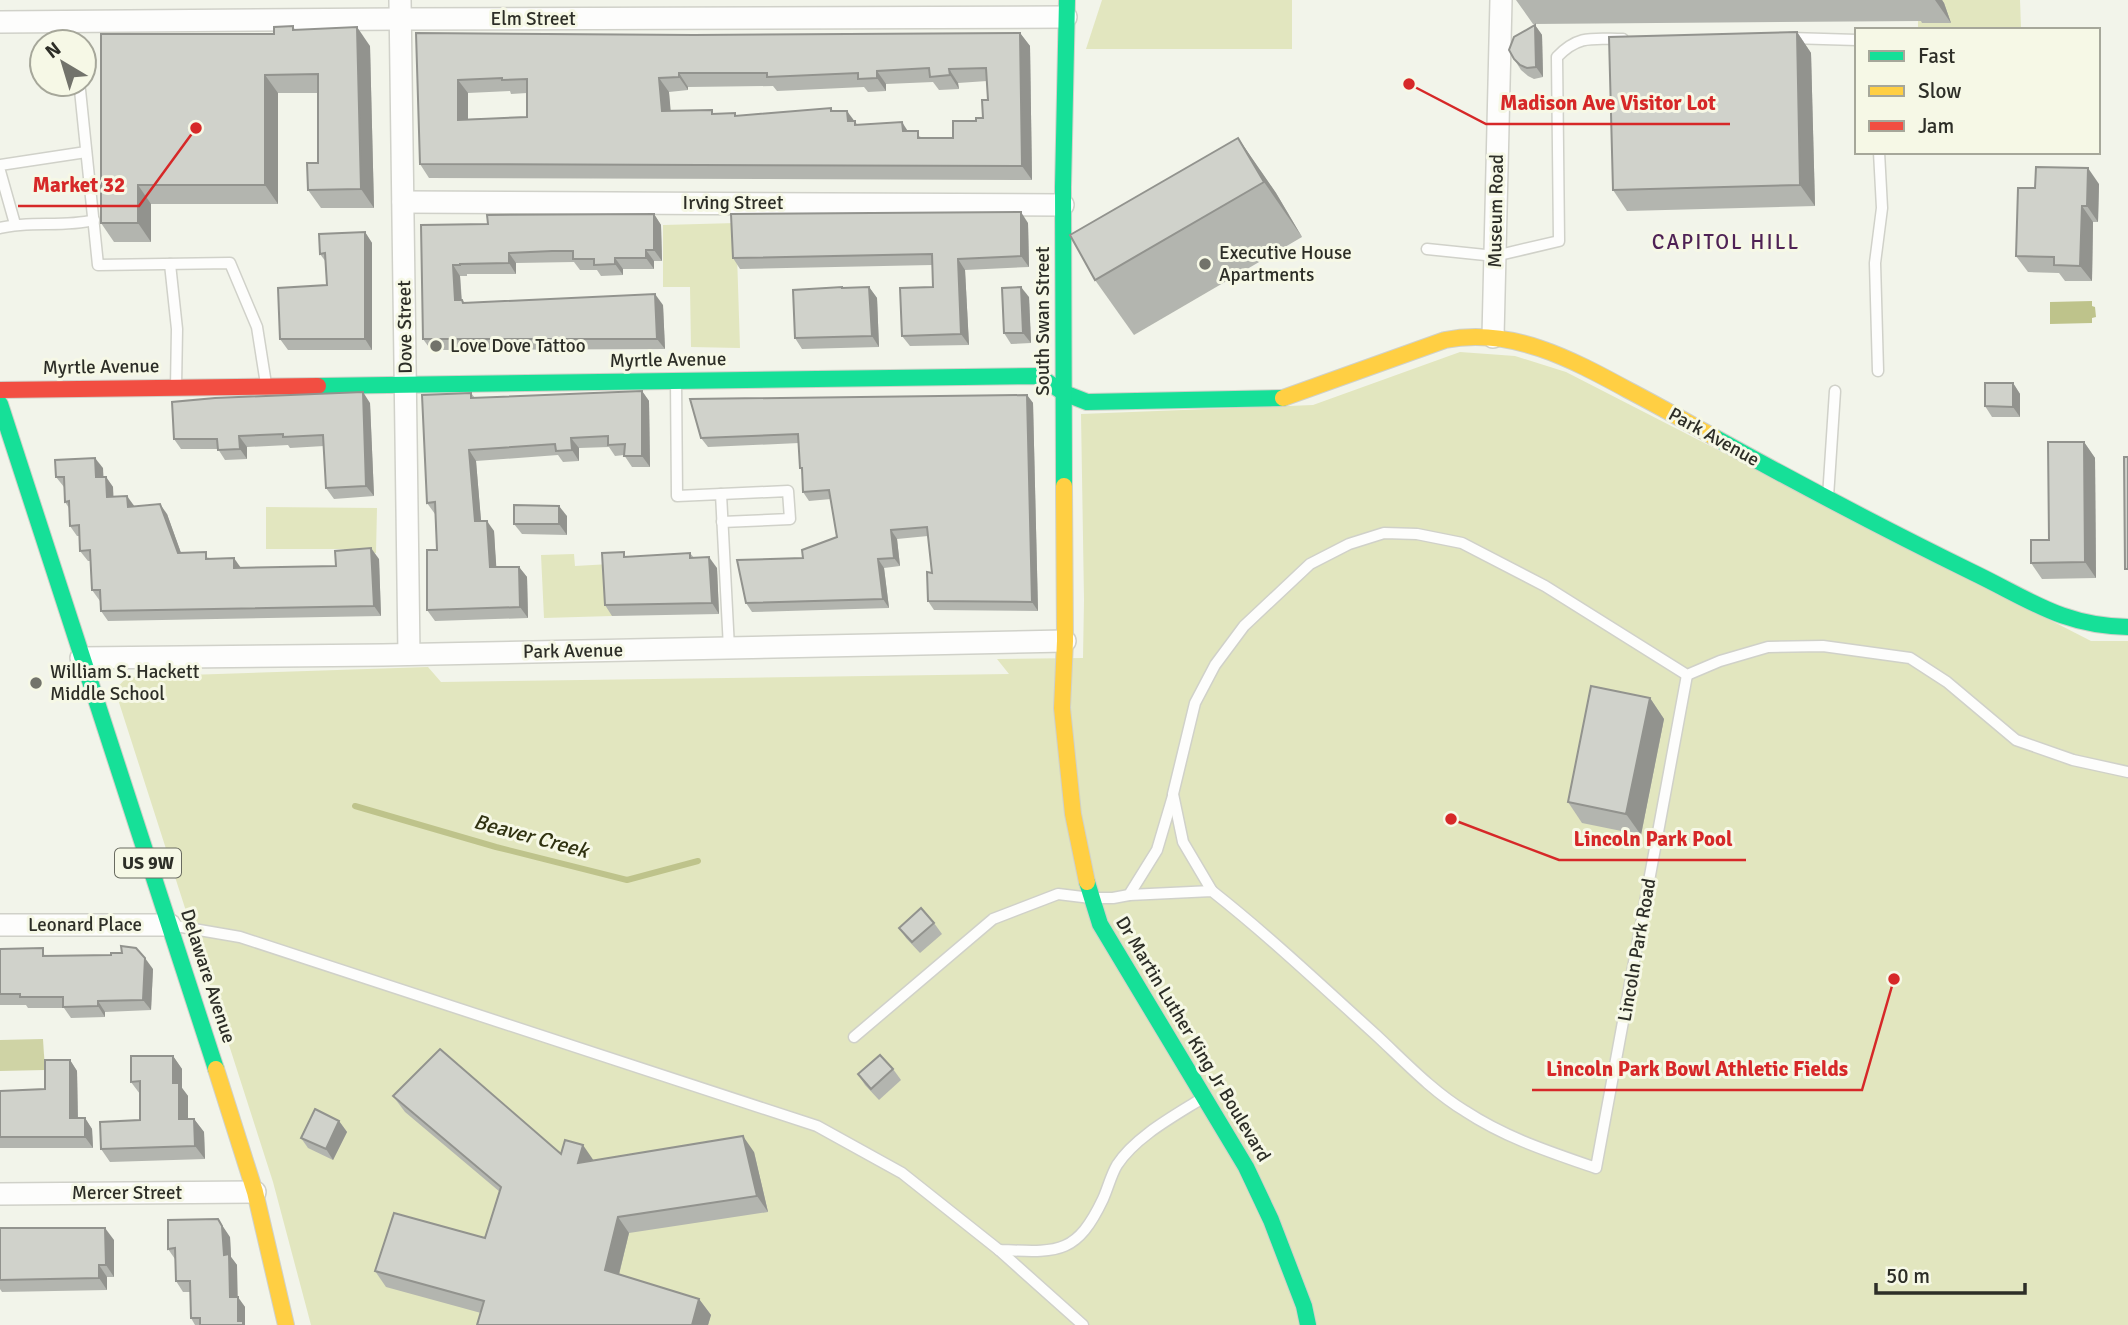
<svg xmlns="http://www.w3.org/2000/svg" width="2128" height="1325" font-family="Signika,sans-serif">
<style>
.green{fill:#e2e6bf}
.forest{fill:#cfd3a5}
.water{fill:#bec38b}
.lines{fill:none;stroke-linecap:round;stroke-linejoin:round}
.stream{stroke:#bec38b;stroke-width:6}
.lane-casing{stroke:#d0d1c9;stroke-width:13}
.street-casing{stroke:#d0d1c9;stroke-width:24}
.fast-casing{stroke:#d0d1c9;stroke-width:18}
.slow-casing{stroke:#d0d1c9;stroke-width:18}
.jam-casing{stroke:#d0d1c9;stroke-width:18}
.lane{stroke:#fdfdfc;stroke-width:10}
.street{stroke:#fdfdfc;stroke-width:21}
.fast{stroke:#16e098;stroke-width:16}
.slow{stroke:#ffcf43;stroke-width:16}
.jam{stroke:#f24e42;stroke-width:16}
.wall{fill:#b3b5af;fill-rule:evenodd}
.shaded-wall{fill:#92938e}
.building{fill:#d0d2cb;stroke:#92938e;stroke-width:2;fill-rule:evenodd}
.poi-dot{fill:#72736b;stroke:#f6f8e6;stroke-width:2.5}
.labels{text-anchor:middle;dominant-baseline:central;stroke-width:6;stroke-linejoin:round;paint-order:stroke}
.shield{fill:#f6f8e6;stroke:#696b60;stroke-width:2}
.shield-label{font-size:18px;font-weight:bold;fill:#2d2e27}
.street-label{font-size:19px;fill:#2d2e27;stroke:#f6f8e6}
.poi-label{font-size:19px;fill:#2d2e27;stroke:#f6f8e6;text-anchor:start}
.neighbourhood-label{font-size:21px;letter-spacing:2px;fill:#4f2255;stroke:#f6f8e6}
.water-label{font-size:21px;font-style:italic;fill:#2f3110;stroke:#f6f8e6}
.leader{fill:none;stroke:#d62828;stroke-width:2.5}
.callout-dot{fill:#d62828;stroke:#f6f8e6;stroke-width:2.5}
.callout-label{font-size:21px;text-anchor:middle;font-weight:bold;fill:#d62828;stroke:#f6f8e6;stroke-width:6;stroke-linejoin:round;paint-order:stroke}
</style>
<rect width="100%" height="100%" fill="#f2f4ea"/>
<g class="green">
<polygon points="1102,0 1292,0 1292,49 1086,49"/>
<polygon points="1918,0 2020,0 2021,27 1918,30"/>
<polygon points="736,223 740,348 691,347 690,287 663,287 663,225"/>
<polygon points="1460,352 1515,356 1566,372 2091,641 2128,641 2128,1325 311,1325 273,1182 115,690 127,677 428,667 441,682 1009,674 997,659 1083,658 1084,600 1081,414 1313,405"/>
<polygon points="266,507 377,508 376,553 345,553 344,549 266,549"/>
<polygon points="574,554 575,566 610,564 612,616 544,618 541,555"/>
</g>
<polygon class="forest" points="43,1039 45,1070 0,1071 0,1040"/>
<polygon class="water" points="2092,301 2092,306 2095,307 2096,317 2092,318 2092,323 2050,324 2050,302"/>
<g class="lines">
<polyline class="stream" points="355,806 496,847 627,880 698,861"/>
<defs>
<g id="lane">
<polyline points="1790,38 1857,40"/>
<polyline points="80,90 98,265 230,263 257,327 266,384"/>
<polyline points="0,165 86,152"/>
<polyline points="0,171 15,224"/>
<path d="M0,228C31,220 63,228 94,220"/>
<path d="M1427,249L1495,256L1559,241L1557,57C1579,34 1594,39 1623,39"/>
<polyline points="170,264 177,329 176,387"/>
<polyline points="1878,371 1875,263 1882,208 1879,152"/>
<polyline points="676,381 677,496 721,494 729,648"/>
<polyline points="721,494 788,491 790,519 722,522"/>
<polyline points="1828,497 1835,391"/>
<polyline points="1212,891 1183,842 1173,794 1195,703 1215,665 1244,626 1310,564 1349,544 1384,533 1417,534 1462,543 1545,586 1687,675 1720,661 1768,647 1823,646 1910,658 1947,682 2016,740 2073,760 2128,772"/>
<polyline points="1129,895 1157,850 1173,796"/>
<polyline points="176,926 240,937 817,1126 902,1173 999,1250 1083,1325"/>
<path d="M854,1037L993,919L1058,894L1091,898H1113L1129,895L1212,891C1269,936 1322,986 1376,1035C1404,1061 1432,1091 1465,1111C1506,1138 1550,1152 1596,1168L1687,675"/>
<path d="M999,1250C1057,1252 1076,1256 1103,1199C1108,1188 1111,1175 1117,1165C1135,1137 1174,1116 1201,1099"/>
</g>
<g id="street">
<polyline points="400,0 409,654"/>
<polyline points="0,22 400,19 1066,17"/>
<polyline points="403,202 1063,205"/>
<polyline points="1493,337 1501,0"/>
<polyline points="81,658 383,655 1065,641"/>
<polyline points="0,925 170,925"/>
<polyline points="0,1194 255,1192"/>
</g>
<g id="fast">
<polyline points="318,386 1039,376 1064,393 1087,402 1283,398"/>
<polyline points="0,404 216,1069"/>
<path d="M1714,437C1799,484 1886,530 1974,573C2030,600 2063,626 2128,627"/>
<polyline points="1064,486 1063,187 1067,0"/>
<polyline points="1087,882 1100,924 1246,1167 1271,1220 1304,1306 1308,1325"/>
</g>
<g id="slow">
<path d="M1283,398L1445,340C1512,327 1571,359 1628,390C1657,405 1685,421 1714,437"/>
<polyline points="1064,486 1065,641 1062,708 1073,814 1087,882"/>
<polyline points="216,1069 255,1192 286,1325"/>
</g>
<polyline id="jam" points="0,390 318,386"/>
</defs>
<use href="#lane" class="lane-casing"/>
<use href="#street" class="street-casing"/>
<use href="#fast" class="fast-casing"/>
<use href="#slow" class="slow-casing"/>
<use href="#jam" class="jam-casing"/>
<use href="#lane" class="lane"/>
<use href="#street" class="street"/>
<use href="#fast" class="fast"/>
<use href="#slow" class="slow"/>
<use href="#jam" class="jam"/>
</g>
<g class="wall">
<polygon points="1516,0 1942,0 1944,3 1951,23 1922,23 1921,21 1533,24"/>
<polygon points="1535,25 1542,35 1543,77 1534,79 1528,76 1521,70 1514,59"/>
<polygon points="293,26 295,30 370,46 374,208 321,208 308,190 318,163 318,93 278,93 278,204 151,204 151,242 114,242 101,223 274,34"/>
<polygon points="1797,32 1811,53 1815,206 1627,211 1613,190"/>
<path d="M416,33L694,35L1020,33L1030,46L1032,180L429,178L420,164ZM987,81L988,100L983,118L976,121L953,138H923L908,131L857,125L854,121L833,111L831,108L736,116L735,113L715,114L670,111L669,92L688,90V87L773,86L777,91L864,87L868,92L886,91V84L933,82L939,90L959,89L958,83ZM510,91L511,94L527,93V117L468,119V93Z"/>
<polygon points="1238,138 1276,193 1302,237 1134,335 1095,280"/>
<polygon points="2099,184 2098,222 2093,222 2092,281 2065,281 2059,273 2028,272 2016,256 2035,188"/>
<polygon points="654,214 661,225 662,261 654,261 654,269 623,269 623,275 601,276 597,270 580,270 574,262 516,263 516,274 467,274 467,276 460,276 462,300 465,303 663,305 665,349 431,350 423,339 421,225 488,224"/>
<polygon points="1028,223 1029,267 965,270 969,345 910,346 902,336 933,287 932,265 740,269 733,258"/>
<polygon points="365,232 372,243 372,350 288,350 280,339 327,285 326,262 320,254"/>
<polygon points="842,287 843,288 869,287 877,298 879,347 802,349 795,338"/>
<polygon points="1029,297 1031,343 1011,344 1004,333"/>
<polygon points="2013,383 2020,394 2020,417 1992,417 1985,406"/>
<polygon points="642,391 649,401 650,467 632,467 624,455 615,456 609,447 579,448 579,461 563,462 558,455 476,461 481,521 494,531 496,567 519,567 527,577 528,618 435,621 427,610 437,550 435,514 427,503 471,393 475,398"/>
<polygon points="1027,395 1033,403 1038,611 934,610 928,601 932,573 928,536 897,539 900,566 884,568 889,608 752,612 746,603 803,558 837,537 831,499 809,501 803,492 803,472 800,468 799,443 708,447 701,438"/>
<polygon points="370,403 374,496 334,499 326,488 324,446 290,448 288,445 247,447 247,459 225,460 218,449 181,449 174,439"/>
<polygon points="2084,442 2095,458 2096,578 2042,579 2031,563 2049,540"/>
<polygon points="103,468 103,477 106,477 113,487 113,497 134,507 167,514 181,553 210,558 241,568 336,566 379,559 381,616 108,621 101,611 100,601 92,590 90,561 88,561 80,551 80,536 77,536 70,526 69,508 65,502 64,487 56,477"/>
<polygon points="567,516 567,535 522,534 514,524"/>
<polygon points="690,553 694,558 717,568 719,614 612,616 605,605 627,557"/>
<polygon points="1650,698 1664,719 1641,835 1582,823 1568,802"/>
<polygon points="934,923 942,934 920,953 906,938 899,928"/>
<polygon points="0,949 153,969 151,1010 105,1012 105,1017 71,1018 64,1008 28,1008 26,1005 0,1005"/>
<polygon points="173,1056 182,1069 182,1088 188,1096 188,1119 194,1119 204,1132 205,1159 110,1162 101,1149 140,1120 140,1094 131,1082"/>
<polygon points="70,1060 77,1071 78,1118 85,1118 92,1129 93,1148 0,1148 0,1091 45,1089"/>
<polygon points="893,1069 901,1080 879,1100 865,1085 858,1074"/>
<polygon points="393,1096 561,1154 594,1160 754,1152 768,1212 629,1233 619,1275 699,1299 711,1315 708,1325 477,1325 481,1313 386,1287 375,1271 485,1238 500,1192 405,1112"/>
<polygon points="339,1121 347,1132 333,1160 308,1148 301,1138"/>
<polygon points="0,1228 114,1240 114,1277 107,1277 107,1290 2,1292 0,1289"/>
<polygon points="230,1237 231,1257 237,1265 237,1297 245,1307 245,1325 195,1325 191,1318 190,1292 183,1292 176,1281 175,1259 168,1249"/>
</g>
<g class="shaded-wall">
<polygon points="1935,0 1942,0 1944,3 1951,23"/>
<polygon points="1535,25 1542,35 1543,77 1536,67"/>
<polygon points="357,27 370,46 374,208 361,189"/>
<polygon points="1797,32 1811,53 1815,206 1800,185"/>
<polygon points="1020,33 1030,46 1032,180 1022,166"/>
<polygon points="949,69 958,83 959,89 950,75"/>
<polygon points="877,71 886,84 886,91 877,78"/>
<polygon points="679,73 688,87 688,90 679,77"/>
<polygon points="265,75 278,93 278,204 265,185"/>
<polygon points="659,78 669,92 672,125 662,111"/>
<polygon points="458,80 468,93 468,133 458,120"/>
<polygon points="847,111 864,134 848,121"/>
<polygon points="902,122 911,136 903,131"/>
<polygon points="1238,138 1276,193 1302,237 1264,182"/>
<polygon points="2088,168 2099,184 2098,222 2087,206"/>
<polygon points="138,185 151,204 151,242 138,223"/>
<polygon points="2082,206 2093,222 2092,281 2080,266"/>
<polygon points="1021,212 1028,223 1029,267 1021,256"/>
<polygon points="654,214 661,225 662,261 654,250"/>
<polygon points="365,232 372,243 372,350 365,339"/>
<polygon points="646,250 654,261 654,269 646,258"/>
<polygon points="509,253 516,263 516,274 509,263"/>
<polygon points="615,258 623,269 623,275 615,264"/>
<polygon points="958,259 965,270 969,345 961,334"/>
<polygon points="453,265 460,276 462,311 455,300"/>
<polygon points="869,287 877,298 879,347 872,336"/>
<polygon points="1021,287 1029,297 1031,343 1023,333"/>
<polygon points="655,294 663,305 665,349 657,339"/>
<polygon points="2013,383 2020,394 2020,417 2013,407"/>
<polygon points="642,391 649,401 650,467 642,456"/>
<polygon points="363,392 370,403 374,496 366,486"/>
<polygon points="1027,395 1033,403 1038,611 1032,602"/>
<polygon points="239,436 247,447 247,459 240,449"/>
<polygon points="571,438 579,448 579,461 572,450"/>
<polygon points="2084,442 2095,458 2096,578 2085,562"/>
<polygon points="469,450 476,461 482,532 475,521"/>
<polygon points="95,458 103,468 104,488 96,477"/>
<polygon points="106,477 113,487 114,507 107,497"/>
<polygon points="127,496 135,507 128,507"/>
<polygon points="160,504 167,514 185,564 178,553"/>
<polygon points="559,506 567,516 567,535 559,524"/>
<polygon points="487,521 494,531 497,578 490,567"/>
<polygon points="891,530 897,539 900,566 894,558"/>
<polygon points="371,548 379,559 381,616 374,606"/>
<polygon points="709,557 717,568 719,614 712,603"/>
<polygon points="234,558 241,568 234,568"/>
<polygon points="878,559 884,568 889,608 883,599"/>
<polygon points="519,567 527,577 528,618 520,607"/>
<polygon points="1650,698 1664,719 1641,835 1626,814"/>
<polygon points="145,958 153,969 151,1010 143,1000"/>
<polygon points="98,1001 105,1012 105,1017 98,1006"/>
<polygon points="173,1056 182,1069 182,1088 188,1096 188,1133 179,1119 173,1083"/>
<polygon points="70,1060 77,1071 78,1129 70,1118"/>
<polygon points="85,1118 92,1129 93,1148 85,1137"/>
<polygon points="194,1119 204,1132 205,1159 195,1146"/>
<polygon points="339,1121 347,1132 333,1160 326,1149"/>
<polygon points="743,1136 754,1152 768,1212 757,1196"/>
<polygon points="583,1145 594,1161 578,1163"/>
<polygon points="618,1217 629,1233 616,1286 605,1270"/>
<polygon points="218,1219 230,1237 231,1257 237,1265 238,1307 230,1297"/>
<polygon points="105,1228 114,1240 114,1277 106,1265"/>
<polygon points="99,1265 107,1277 107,1290 99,1278"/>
<polygon points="238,1297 245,1307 245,1325 241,1325 238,1321"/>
<polygon points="699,1299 711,1315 708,1325 692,1325"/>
</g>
<g class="building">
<polygon points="1535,25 1536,67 1527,68 1520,65 1514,59 1509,50 1514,37"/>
<polygon points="293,26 293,30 357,27 361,189 308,190 307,163 318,163 318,74 265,75 265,185 138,185 138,223 101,223 101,34 274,34 274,27"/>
<polygon points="1797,32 1800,185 1613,190 1609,37"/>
<path d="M416,33L694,35L1020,33L1022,166L420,164ZM929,68L930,77L950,75L949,69L986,68L988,100H982L983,118H976V121H953V138H918V131H903L902,122L855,125V121H848L847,111H831V108L735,116V113L712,114V110L662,111L659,78L679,77V73H767V77L858,73V79L877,78V71ZM502,78V80L527,79V117L458,120V80Z"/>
<polygon points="1238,138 1264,182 1095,280 1070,235"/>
<polygon points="2036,167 2088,168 2087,206 2082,206 2080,266 2054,265 2054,257 2016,256 2018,188 2035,188"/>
<polygon points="1021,212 1021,256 958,259 961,334 902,336 900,288 933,287 932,254 733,258 731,214"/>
<polygon points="654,214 654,250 646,250 646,258 615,258 615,264 594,265 594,259 573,259 573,251 552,251 509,253 509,263 460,264 460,265 453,265 455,300 462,300 463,303 655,294 657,339 423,339 421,225 488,224 487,215"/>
<polygon points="365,232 365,339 280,339 278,288 327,285 325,253 320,254 319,234"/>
<polygon points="842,287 842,288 869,287 872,336 795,338 793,290"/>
<polygon points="1021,287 1023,333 1004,333 1002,288"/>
<polygon points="1985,383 2013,383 2013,407 1985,406"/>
<polygon points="642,391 642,456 624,456 625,444 608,445 608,436 571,438 572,450 556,451 555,444 469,450 475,521 487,521 490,567 519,567 520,607 427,610 427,550 437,550 435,502 427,503 422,395 471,393 471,398"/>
<polygon points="363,392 366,486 326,488 323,435 283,437 283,434 239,436 240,449 218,450 217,439 174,439 172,402 215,398"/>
<polygon points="1027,395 1032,602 928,601 927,572 932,573 927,527 891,530 894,558 878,559 883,599 746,603 737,560 803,558 802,550 837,537 829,490 803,492 802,468 800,468 798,434 701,438 690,399"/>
<polygon points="2048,442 2084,442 2085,562 2031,563 2031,540 2049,540"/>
<polygon points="2124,457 2128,457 2128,569 2125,569"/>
<polygon points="95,458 96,477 106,477 107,497 127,496 128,507 160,504 178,553 206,552 206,559 234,558 234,568 336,566 335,551 371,548 374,606 101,611 100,590 92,590 90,550 80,551 79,525 70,526 69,501 65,502 64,477 56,477 55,460"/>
<polygon points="514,505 559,506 559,524 514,524"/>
<polygon points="624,552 624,557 690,553 690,558 709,557 712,603 605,605 602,553"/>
<polygon points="1591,686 1650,698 1626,814 1568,802"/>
<polygon points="921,908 934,923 912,942 899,928"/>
<polygon points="121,946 136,948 145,958 143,1000 98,1001 98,1006 63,1007 63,997 20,997 20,994 0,994 0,949 43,948 43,956 111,955 111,953 122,953"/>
<polygon points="440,1049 561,1154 565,1140 583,1145 578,1163 743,1136 757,1196 618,1217 605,1270 699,1299 692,1325 477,1325 484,1301 375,1271 394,1213 485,1238 501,1187 393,1096"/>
<polygon points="880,1055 893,1069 871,1089 858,1074"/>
<polygon points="131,1056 173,1056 173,1083 179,1083 179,1119 194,1119 195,1146 101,1149 100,1122 140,1120 140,1081 131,1082"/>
<polygon points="45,1060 70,1060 70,1118 85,1118 85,1137 0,1137 0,1091 45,1089"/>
<polygon points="315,1109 339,1121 326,1149 301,1138"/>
<polygon points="218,1219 222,1226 224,1255 229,1254 230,1297 238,1297 238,1321 243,1321 243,1325 200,1325 200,1318 191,1318 190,1281 176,1281 175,1248 168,1249 168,1220"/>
<polygon points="0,1228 105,1228 106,1265 99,1265 99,1278 0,1280"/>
</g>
<g class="poi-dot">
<circle cx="1205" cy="264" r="7"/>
<circle cx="436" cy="346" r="7"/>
<circle cx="36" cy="683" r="7"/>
</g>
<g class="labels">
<rect class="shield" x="115" y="848.5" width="66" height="29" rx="5"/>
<g class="shield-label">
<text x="148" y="863">US 9W</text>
</g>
<g class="street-label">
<text x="533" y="19">Elm Street</text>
<text x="733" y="203">Irving Street</text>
<text transform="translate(1496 211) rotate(-89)">Museum Road</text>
<text transform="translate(1043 321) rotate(-90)">South Swan Street</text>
<text transform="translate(405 327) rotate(-91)">Dove Street</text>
<text transform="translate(668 360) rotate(-1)">Myrtle Avenue</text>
<text transform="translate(101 367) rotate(-1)">Myrtle Avenue</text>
<text transform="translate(1714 437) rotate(29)">Park Avenue</text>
<text transform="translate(573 651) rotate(-1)">Park Avenue</text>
<text x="85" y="925">Leonard Place</text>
<text transform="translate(1637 950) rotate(-80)">Lincoln Park Road</text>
<text transform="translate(208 976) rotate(72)">Delaware Avenue</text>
<text transform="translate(1193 1039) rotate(59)">Dr Martin Luther King Jr Boulevard</text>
<text x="127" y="1193">Mercer Street</text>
</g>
<g class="poi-label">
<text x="1219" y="253">Executive House<tspan x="1219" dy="22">Apartments</tspan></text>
<text x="450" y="346">Love Dove Tattoo</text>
<text x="50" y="672">William S. Hackett<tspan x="50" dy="22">Middle School</tspan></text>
</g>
<g class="neighbourhood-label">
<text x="1726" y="242">CAPITOL HILL</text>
</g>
<g class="water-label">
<text transform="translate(531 836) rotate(15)">Beaver Creek</text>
</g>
</g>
<path class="leader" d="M1409 84L1486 124H1730M196 128L139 206H18M1451 819L1559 860H1746M1894 979L1862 1090H1532"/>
<g class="callout-dot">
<circle cx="1409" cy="84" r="7"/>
<circle cx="196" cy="128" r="7"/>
<circle cx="1451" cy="819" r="7"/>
<circle cx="1894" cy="979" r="7"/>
</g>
<g class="callout-label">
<text x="1608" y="110">Madison Ave Visitor Lot</text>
<text x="79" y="192">Market 32</text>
<text x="1653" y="846">Lincoln Park Pool</text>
<text x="1697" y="1076">Lincoln Park Bowl Athletic Fields</text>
</g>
<rect x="1855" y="28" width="245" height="126" fill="#f6f8e6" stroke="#a6a79a" stroke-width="2"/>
<rect x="1869" y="51" width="35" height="10" fill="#16e098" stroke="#a6a79a" stroke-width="2"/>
<text x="1918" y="63" font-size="21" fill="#2d2e27">Fast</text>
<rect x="1869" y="86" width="35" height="10" fill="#ffcf43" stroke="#a6a79a" stroke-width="2"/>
<text x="1918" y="98" font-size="21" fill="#2d2e27">Slow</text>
<rect x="1869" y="121" width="35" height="10" fill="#f24e42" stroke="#a6a79a" stroke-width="2"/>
<text x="1918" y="133" font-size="21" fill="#2d2e27">Jam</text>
<g transform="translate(63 63) rotate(322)"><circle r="33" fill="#f6f8e6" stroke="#a6a79a" stroke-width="2"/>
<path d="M0-5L12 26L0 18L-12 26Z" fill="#72736b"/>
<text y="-10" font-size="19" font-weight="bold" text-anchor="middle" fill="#2d2e27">N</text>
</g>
<path d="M1876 1283v10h149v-10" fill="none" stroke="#2d2e27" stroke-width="3.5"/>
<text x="1886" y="1283" font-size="21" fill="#2d2e27" stroke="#f6f8e6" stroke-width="5" paint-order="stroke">50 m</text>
</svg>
